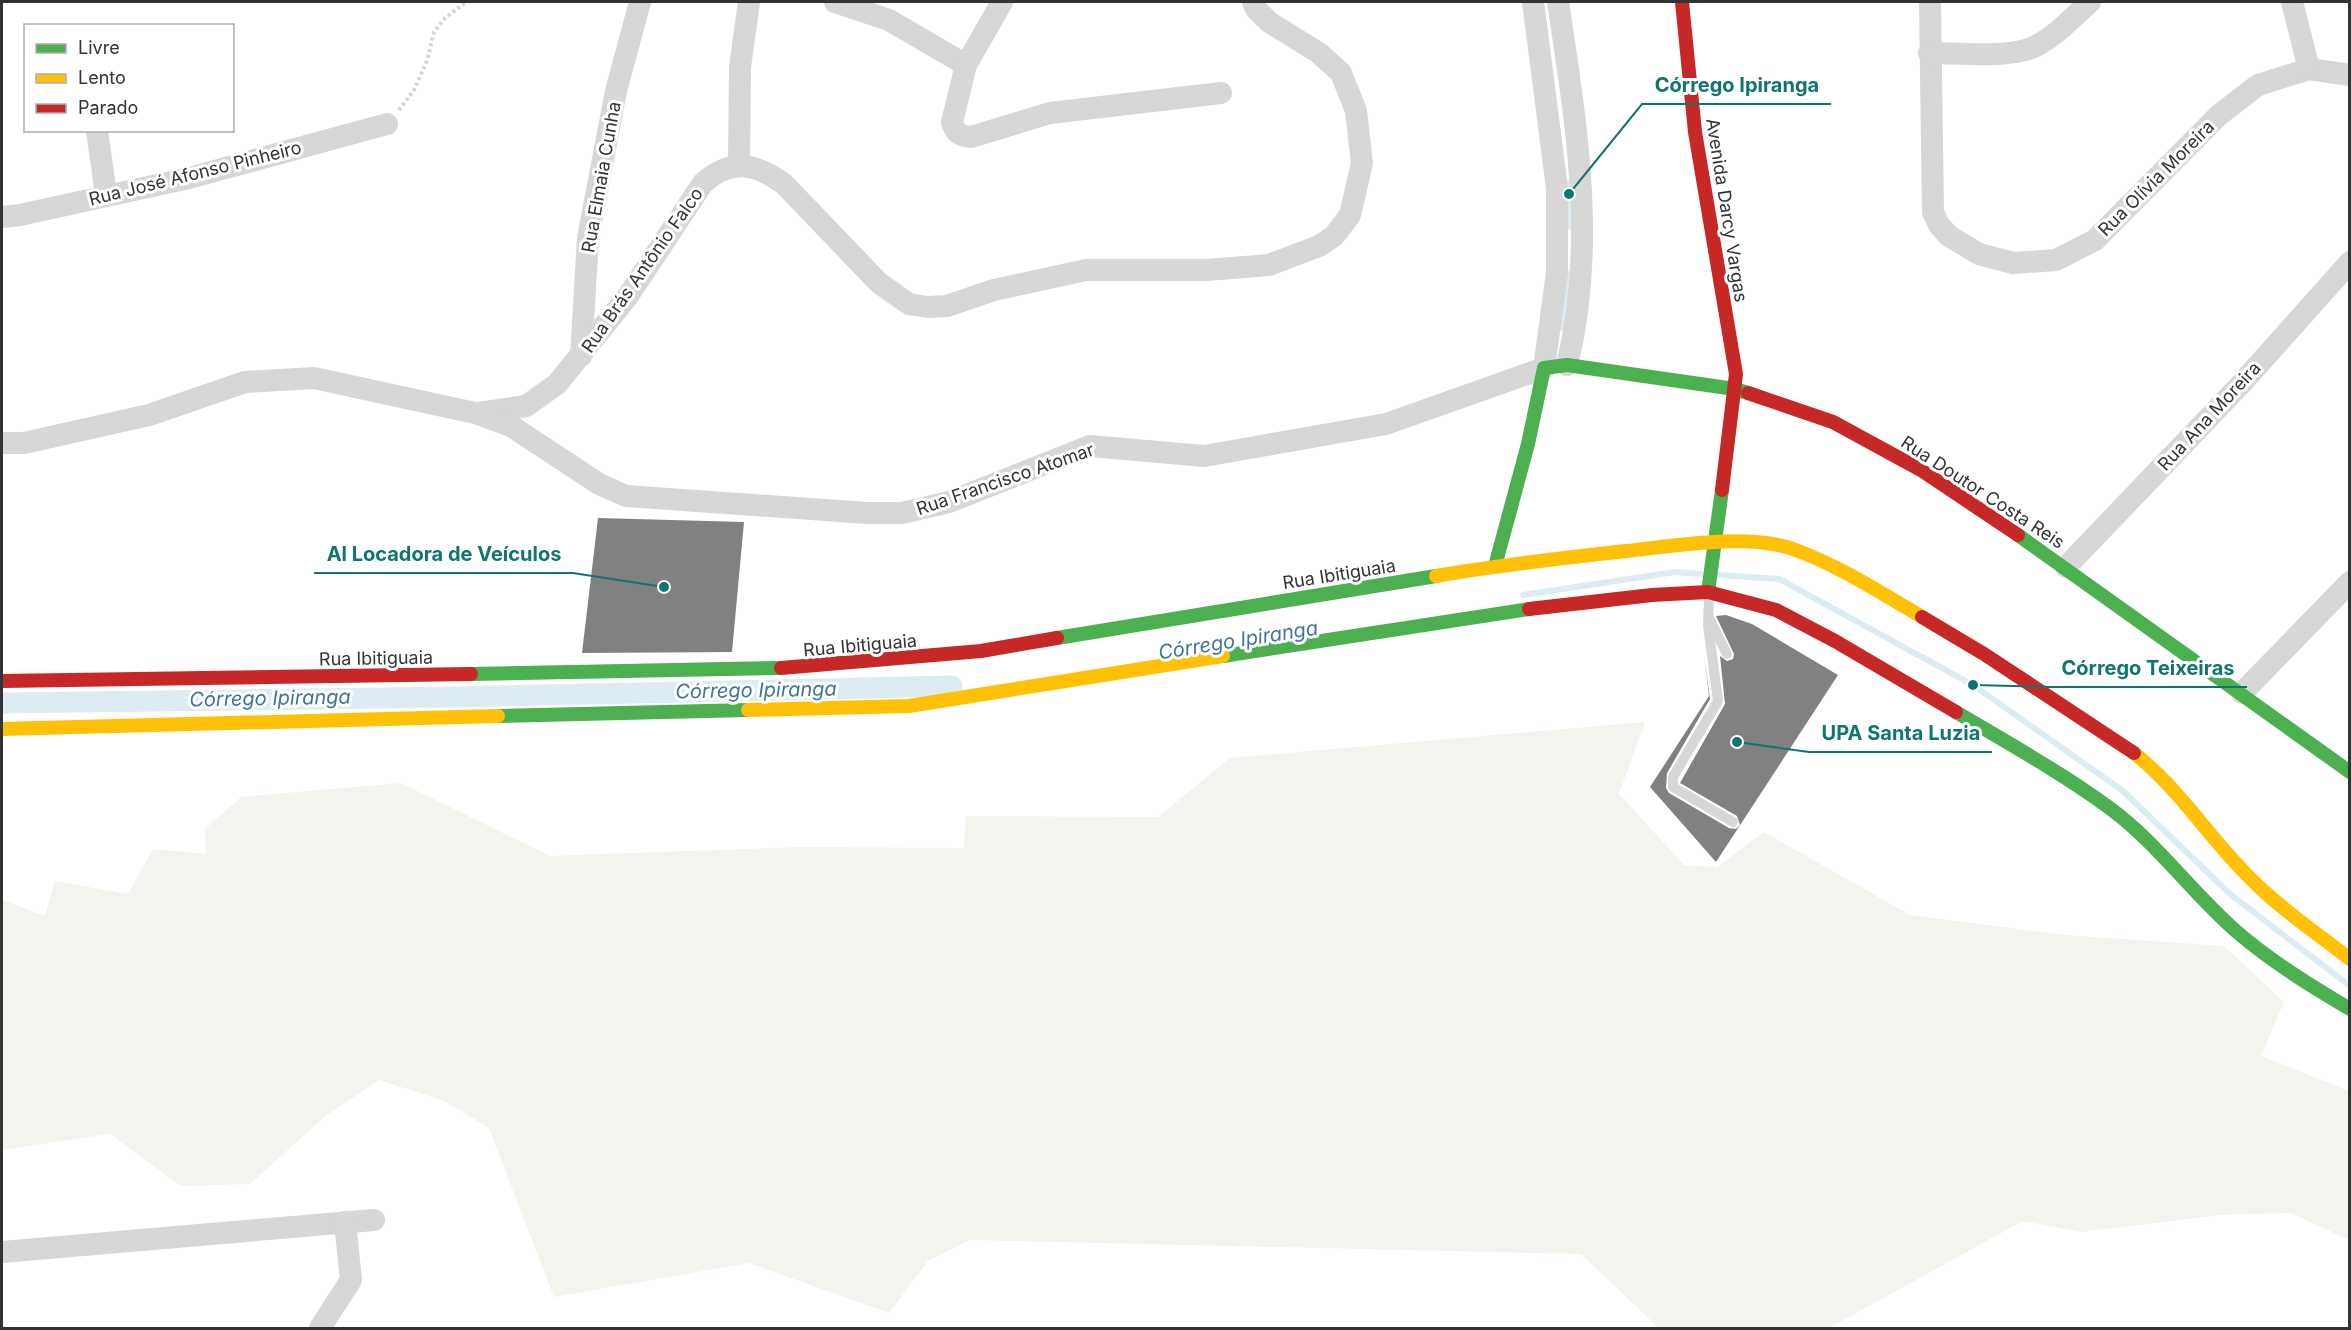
<svg xmlns="http://www.w3.org/2000/svg" width="2351" height="1330" font-family="Inter,sans-serif">
<style>
.green{fill:#f1f5ed}
.lines{fill:none;stroke-linecap:round;stroke-linejoin:round}
.stream{stroke:#ddebf3;stroke-width:6}
.canal{stroke:#ddebf3;stroke-width:21}
.building{fill:#818181}
.path{stroke:#d6d6d6;stroke-width:4;stroke-dasharray:3 3;stroke-linecap:butt}
.lane{stroke:#d7d7d7;stroke-width:10}
.street{stroke:#d7d7d7;stroke-width:22}
.fast{stroke:#4caf50;stroke-width:14}
.slow{stroke:#ffc107;stroke-width:14}
.jam{stroke:#c62828;stroke-width:14}
.labels{text-anchor:middle;dominant-baseline:central;stroke-width:6;stroke-linejoin:round;paint-order:stroke}
.street-label{font-size:18px;fill:#333;stroke:#fff}
.water-label{font-size:20px;font-style:italic;fill:#3f7597;stroke:#fff}
.leader{fill:none;stroke:#0f766e;stroke-width:2}
.callout-dot{fill:#0f766e;stroke:#fff;stroke-width:2}
.callout-label{font-size:20px;text-anchor:middle;font-weight:bold;fill:#0f766e;stroke:#fff;stroke-width:6;stroke-linejoin:round;paint-order:stroke}
</style>
<rect width="100%" height="100%" fill="#fff"/>
<polygon class="green" points="1645,722 1619,794 1684,865 1717,867 1764,832 1910,915 2064,935 2224,946 2284,1002 2261,1056 2349,1091 2349,1240 2291,1213 2221,1215 2081,1232 2023,1221 1829,1328 1659,1328 1581,1254 970,1240 928,1261 889,1313 749,1263 554,1297 489,1128 445,1101 379,1080 324,1117 250,1184 181,1186 110,1134 2,1150 2,900 45,916 55,881 128,894 153,849 206,854 205,829 241,797 401,783 550,856 800,847 964,848 966,816 1158,817 1230,758"/>
<g class="lines">
<g class="stream">
<polyline points="1567,183 1568,227"/>
<polyline points="1563,329 1567,273"/>
<polyline points="1719,575 1779,579 1973,685 2123,791 2230,894 2350,986"/>
<polyline points="1523,595 1675,572 1700,574"/>
</g>
<polyline class="canal" points="2,703 456,697 952,686"/>
</g>
<g class="building">
<polygon points="598,518 744,522 732,652 582,653"/>
<polygon points="1726,615 1752,624 1838,675 1716,862 1650,787 1709,696 1704,655 1710,699 1667,773 1666,788 1669,793 1729,828 1736,829 1740,825 1737,816 1680,783 1725,704 1720,656 1727,661 1733,659 1734,654 1716,616"/>
</g>
<g class="lines">
<polyline class="path" points="399,110 414,90 427,61 434,32 445,18 466,2"/>
<g class="lane">
<polyline points="1709,597 1708,625 1718,701 1673,777 1673,787 1733,822"/>
<polyline points="1709,618 1727,654"/>
</g>
<g class="street">
<polyline points="835,2 889,20 966,65"/>
<path d="M1002,2L966,65L952,122C955,133 960,136 971,137L1050,113L1221,93"/>
<path d="M1558,2C1576,122 1597,245 1567,365"/>
<polyline points="1930,2 1933,212 1939,225 1949,236 1979,254 2013,263 2056,260 2095,240 2219,115 2258,85 2309,69 2350,75"/>
<polyline points="2292,2 2309,69"/>
<path d="M1929,53C1958,53 2011,59 2036,46C2057,35 2073,17 2090,2"/>
<polyline points="97,130 106,195"/>
<polyline points="739,165 740,67 749,2"/>
<polyline points="2,217 20,215 189,178 387,124"/>
<polyline points="581,356 588,238 616,91 640,2"/>
<path d="M478,413L526,406L557,384L628,296L703,183C731,158 755,163 784,184L879,283L909,304L928,307L947,306L994,290L1086,270H1207L1269,265L1319,246L1334,236L1350,215L1362,163L1356,111L1341,73L1319,53L1269,22L1256,9L1253,2"/>
<polyline points="2,443 24,443 149,415 245,382 314,378 475,413 511,426 599,484 626,496 867,513 902,513 949,502 1090,446 1204,456 1386,424 1544,368 1557,273 1557,188 1533,2"/>
<polyline points="2066,567 2242,383 2350,262"/>
<polyline points="2242,693 2350,582"/>
<polyline points="2,1252 374,1220"/>
<polyline points="320,1328 351,1280 345,1222"/>
</g>
<g class="fast">
<polyline points="2018,535 2350,772"/>
<polyline points="1495,566 1528,444 1544,368 1567,365 1735,389 1748,393"/>
<polyline points="1708,592 1722,490"/>
<polyline points="1057,638 1436,576"/>
<polyline points="1223,656 1529,609"/>
<polyline points="471,674 781,668"/>
<path d="M1956,712C2008,743 2062,773 2111,809C2158,844 2193,894 2237,932C2272,962 2311,986 2350,1009"/>
<polyline points="498,716 748,710"/>
</g>
<g class="slow">
<path d="M1436,576C1499,565 1562,558 1626,551C1674,546 1748,533 1793,549C1838,565 1881,593 1922,617"/>
<polyline points="748,710 909,706 1223,656"/>
<polyline points="2,729 498,716"/>
<path d="M2134,753C2180,789 2211,841 2253,881C2282,910 2318,934 2350,959"/>
</g>
<g class="jam">
<polyline points="1682,2 1695,132 1736,374 1722,490"/>
<polyline points="1748,393 1833,422 1921,470 2018,535"/>
<polyline points="1529,609 1652,595 1708,592 1776,610 1835,641 1956,712"/>
<polyline points="1922,617 1984,654 2134,753"/>
<polyline points="781,668 981,651 1057,638"/>
<polyline points="2,681 471,674"/>
</g>
</g>
<g class="labels">
<g class="street-label">
<text transform="translate(195 173) rotate(-14)">Rua José Afonso Pinheiro</text>
<text transform="translate(601 177) rotate(-80)">Rua Elmaia Cunha</text>
<text transform="translate(2156 178) rotate(-45)">Rua Olívia Moreira</text>
<text transform="translate(1727 210) rotate(81)">Avenida Darcy Vargas</text>
<text transform="translate(642 270) rotate(-55)">Rua Brás Antônio Falco</text>
<text transform="translate(2209 416) rotate(-47)">Rua Ana Moreira</text>
<text transform="translate(1005 479) rotate(-19)">Rua Francisco Atomar</text>
<text transform="translate(1983 492) rotate(33)">Rua Doutor Costa Reis</text>
<text transform="translate(1339 574) rotate(-9)">Rua Ibitiguaia</text>
<text transform="translate(860 645) rotate(-5)">Rua Ibitiguaia</text>
<text transform="translate(376 658) rotate(-1)">Rua Ibitiguaia</text>
</g>
<g class="water-label">
<text transform="translate(1238 640) rotate(-9)">Córrego Ipiranga</text>
<text transform="translate(756 690) rotate(-1)">Córrego Ipiranga</text>
<text transform="translate(270 698) rotate(-1)">Córrego Ipiranga</text>
</g>
</g>
<path class="leader" d="M1569 194L1642 104H1831M664 587L573 573H314M1973 685L2050 687H2247M1737 742L1809 752H1992"/>
<g class="callout-dot">
<circle cx="1569" cy="194" r="6"/>
<circle cx="664" cy="587" r="6"/>
<circle cx="1973" cy="685" r="6"/>
<circle cx="1737" cy="742" r="6"/>
</g>
<g class="callout-label">
<text x="1737" y="92">Córrego Ipiranga</text>
<text x="444" y="561">Al Locadora de Veículos</text>
<text x="2148" y="675">Córrego Teixeiras</text>
<text x="1901" y="740">UPA Santa Luzia</text>
</g>
<rect width="2351" height="1330" fill="none" stroke="#333333" stroke-width="6"/>
<rect x="24" y="24" width="210" height="108" fill="#ffffff" stroke="#adadad" stroke-width="1.5"/>
<rect x="36" y="44" width="30" height="9" fill="#4caf50" stroke="#adadad" stroke-width="1.5"/>
<text x="78" y="54" font-size="18" fill="#333333">Livre</text>
<rect x="36" y="74" width="30" height="9" fill="#ffc107" stroke="#adadad" stroke-width="1.5"/>
<text x="78" y="84" font-size="18" fill="#333333">Lento</text>
<rect x="36" y="104" width="30" height="9" fill="#c62828" stroke="#adadad" stroke-width="1.5"/>
<text x="78" y="114" font-size="18" fill="#333333">Parado</text>
</svg>
